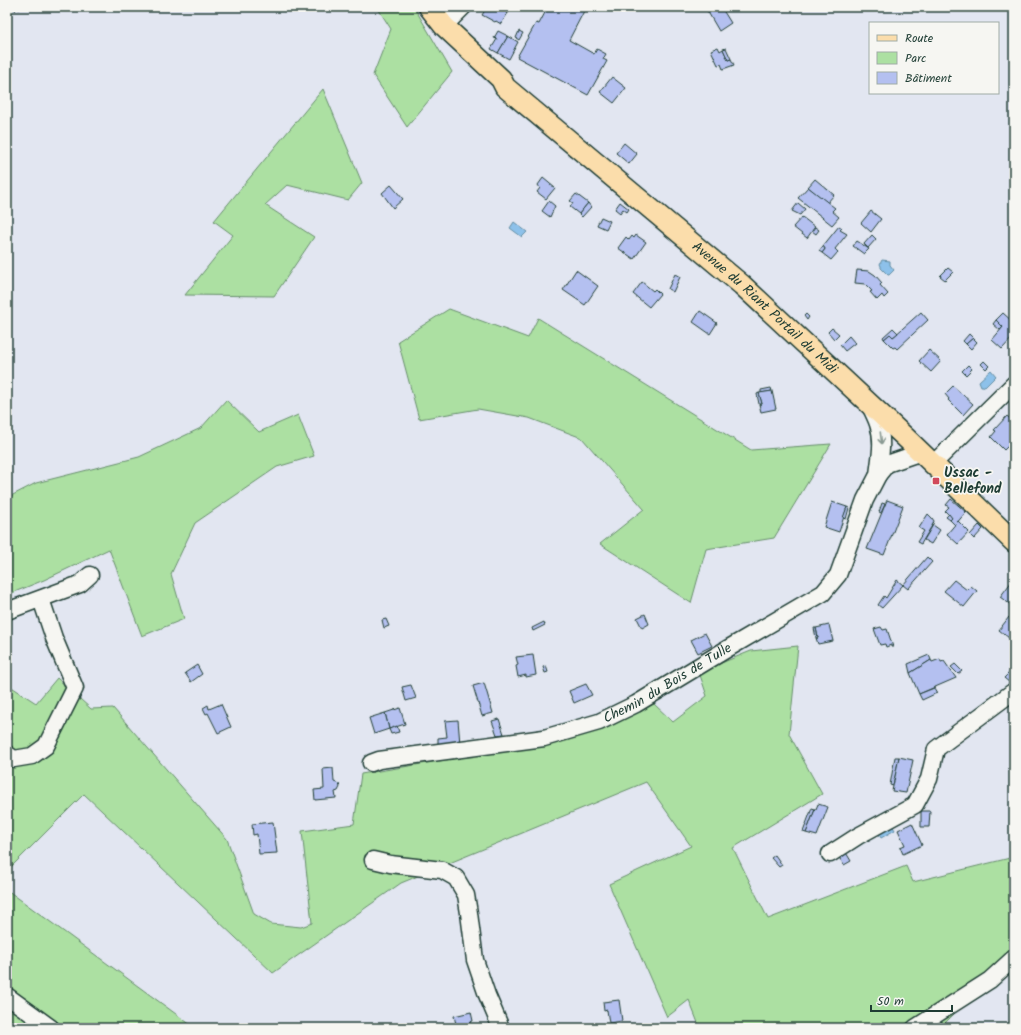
<svg xmlns="http://www.w3.org/2000/svg" width="1021" height="1035" font-family="Kalam,sans-serif">
<style>
.green{fill:#ace0a2;stroke:#668e6b}
.water{fill:#8dc1ea;stroke:#618ca1}
.building{fill:#b4c0f0;stroke:#1f3d34}
.lines{fill:none;stroke-linecap:round;stroke-linejoin:round}
.minor-casing{stroke:#1f3d34;stroke-width:19}
.major-casing{stroke:#1f3d34;stroke-width:23}
.path{stroke:#1f3d34;stroke-width:2;stroke-dasharray:1 3;stroke-linecap:butt}
.minor{stroke:#f6f6f2;stroke-width:16}
.major{stroke:#fbddab;stroke-width:20}
.oneway{stroke:#8a9a93}
.poi-dot{fill:#d1495b;stroke:#f6f6f2;stroke-width:1.5}
.labels{text-anchor:middle;dominant-baseline:central;stroke-width:3.5;stroke-linejoin:round;paint-order:stroke}
.street-label{font-size:14px;fill:#1f3d34;stroke:#f6f6f2}
.poi-label{font-size:14px;font-weight:bold;fill:#1f3d34;stroke:#f6f6f2;text-anchor:start}
</style>
<rect width="100%" height="100%" fill="#e2e6f1"/>
<filter id="ink" filterUnits="userSpaceOnUse"><feTurbulence type="fractalNoise" baseFrequency=".025" numOctaves="2"/><feDisplacementMap in="SourceGraphic" scale="8" xChannelSelector="R" yChannelSelector="G"/><feConvolveMatrix kernelMatrix="1 2 1 2 8 2 1 2 1" color-interpolation-filters="sRGB"/></filter>
<g filter="url(#ink)">
<g class="green">
<polygon points="377,7 414,7 452,72 407,127 373,75 391,29"/>
<polygon points="323,89 362,183 348,200 287,185 265,205 314,237 274,296 185,295 233,235 214,221"/>
<polygon points="449,309 528,338 538,318 751,450 831,444 774,538 706,549 691,603 600,544 644,509 582,438 529,418 478,409 419,419 398,341"/>
<polygon points="226,400 259,432 298,415 314,456 277,467 195,523 171,574 184,619 142,636 109,549 44,580 7,595 7,498 36,483 139,457 201,428"/>
<polygon points="798,646 789,734 822,794 733,848 768,919 906,866 913,882 1014,857 1014,954 940,1028 700,1028 689,1000 667,1017 609,884 691,846 646,782 401,883 273,973 84,794 7,871 7,684 36,703 57,678 91,709 113,708 227,839 254,914 271,924 301,927 312,923 302,831 354,824 361,774 554,742 654,704 673,722 707,696 699,672 751,651"/>
<polygon points="7,890 195,1028 7,1028"/>
</g>
<g class="water">
<polygon points="514,222 527,232 522,237 510,228"/>
<polygon points="882,260 890,261 890,265 894,270 889,275 888,275 881,268 881,266 880,264"/>
<polygon points="991,370 996,376 985,387 983,386 981,386 979,381"/>
<polygon points="892,825 895,830 881,838 878,832"/>
</g>
<g class="building">
<polygon points="487,7 497,7 508,13 501,24 496,21 495,22 482,15"/>
<polygon points="497,7 501,7 509,11 508,13"/>
<polygon points="548,7 576,7 584,11 569,40 594,54 597,49 606,54 603,59 607,61 588,95 517,57 536,23 539,24"/>
<polygon points="627,7 646,7 647,9 628,12"/>
<polygon points="705,7 721,7 731,23 719,31"/>
<polygon points="498,31 508,36 498,53 491,49 497,39 494,38"/>
<polygon points="519,31 523,33 519,40 516,38"/>
<polygon points="508,36 518,42 509,59 498,53"/>
<polygon points="718,47 720,51 723,49 728,60 731,59 734,65 723,69 721,64 718,65 711,50"/>
<polygon points="726,48 731,59 728,60 723,49"/>
<polygon points="612,77 626,88 614,103 600,92"/>
<polygon points="624,143 637,154 629,164 616,153"/>
<polygon points="543,178 555,188 546,199 537,192 540,188 538,185"/>
<polygon points="815,179 834,195 827,203 808,187"/>
<polygon points="391,185 403,199 393,208 382,193"/>
<polygon points="808,187 835,208 832,211 839,217 832,225 798,198"/>
<polygon points="576,194 588,203 579,214 570,207 573,203 570,201"/>
<polygon points="549,201 555,206 550,217 542,211"/>
<polygon points="620,202 629,209 627,212 623,209 620,213 615,209"/>
<polygon points="588,203 591,207 582,217 579,214"/>
<polygon points="798,203 805,209 800,215 792,211"/>
<polygon points="871,211 881,219 871,232 861,223"/>
<polygon points="601,217 610,221 606,229 597,225"/>
<polygon points="802,217 815,227 807,238 793,227"/>
<polygon points="839,226 842,228 840,230 847,234 835,249 838,252 831,260 822,253 825,249 823,246"/>
<polygon points="815,227 819,230 816,234 812,231"/>
<polygon points="636,235 646,242 634,259 618,248 626,237 629,240 632,236 634,238"/>
<polygon points="872,235 876,239 868,248 864,244"/>
<polygon points="857,241 869,249 864,254 853,246"/>
<polygon points="823,246 825,249 822,253 819,251"/>
<polygon points="948,268 953,272 945,280 940,276"/>
<polygon points="576,270 598,286 585,305 563,290"/>
<polygon points="857,270 869,271 875,275 882,283 880,285 888,294 884,298 882,295 877,300 870,292 872,291 865,284 855,283"/>
<polygon points="675,274 680,277 673,292 668,289"/>
<polygon points="642,282 653,291 655,289 660,294 649,307 633,294"/>
<polygon points="700,311 717,323 710,334 693,322"/>
<polygon points="921,312 928,320 897,349 895,347 893,348 884,339 890,334 893,337"/>
<polygon points="1003,313 1014,323 1014,336 1002,349 992,340 1003,327 996,320"/>
<polygon points="806,314 809,317 807,320 804,316"/>
<polygon points="996,320 1003,327 1000,330 993,324"/>
<polygon points="832,328 839,334 834,339 828,332"/>
<polygon points="893,328 898,333 893,337 890,334 884,339 883,337"/>
<polygon points="969,334 973,338 966,344 963,341"/>
<polygon points="849,336 855,343 845,351 840,345"/>
<polygon points="973,338 977,342 971,349 966,344"/>
<polygon points="929,350 941,361 931,372 919,361"/>
<polygon points="984,361 989,366 986,369 981,364"/>
<polygon points="968,365 972,369 966,375 962,371"/>
<polygon points="953,386 973,404 963,415 948,400 949,399 945,394"/>
<polygon points="771,388 772,391 761,393 761,390"/>
<polygon points="772,391 776,409 761,412 759,404 762,404 759,393"/>
<polygon points="759,393 762,404 759,404 757,394"/>
<polygon points="1007,416 1014,422 1014,440 1004,450 991,437 996,431 994,430"/>
<polygon points="951,499 966,512 955,525 950,520 952,518 945,511 949,507 946,505"/>
<polygon points="887,500 903,506 884,555 867,549"/>
<polygon points="832,502 847,507 839,532 824,527"/>
<polygon points="882,503 885,504 881,513 879,512"/>
<polygon points="847,507 849,508 846,519 843,518"/>
<polygon points="928,514 932,518 934,521 933,524 921,544 917,542 924,531 919,528"/>
<polygon points="949,514 952,518 950,520 946,517"/>
<polygon points="958,521 969,532 958,544 947,534"/>
<polygon points="933,525 940,530 931,544 924,540"/>
<polygon points="979,525 983,529 974,539 970,535"/>
<polygon points="927,557 932,562 908,589 903,585"/>
<polygon points="897,580 903,585 882,608 878,605 884,596 886,598"/>
<polygon points="954,580 967,590 971,586 977,591 964,607 944,591"/>
<polygon points="1012,581 1014,582 1014,600 1011,605 1000,597"/>
<polygon points="645,614 649,624 642,628 637,618"/>
<polygon points="1009,617 1014,621 1014,642 999,630"/>
<polygon points="386,619 389,626 384,628 382,620"/>
<polygon points="544,622 545,625 533,631 532,628"/>
<polygon points="829,625 833,641 818,644 816,638 818,638 816,628"/>
<polygon points="881,627 883,630 887,629 893,647 891,647 891,645 886,647 885,644 880,645 874,629"/>
<polygon points="814,628 816,628 818,638 816,638"/>
<polygon points="705,633 712,646 698,653 691,640"/>
<polygon points="533,655 536,675 526,677 526,675 518,677 516,666 518,665 516,657"/>
<polygon points="929,655 931,660 910,673 908,664"/>
<polygon points="940,659 941,662 944,661 956,678 919,694 910,673 931,660 932,662"/>
<polygon points="955,664 962,671 958,674 951,667"/>
<polygon points="197,665 202,674 191,682 185,673"/>
<polygon points="546,666 548,672 545,673 543,667"/>
<polygon points="1009,673 1014,679 1010,683 1004,678"/>
<polygon points="484,683 493,713 482,716 473,686"/>
<polygon points="586,684 592,695 574,703 569,691"/>
<polygon points="411,685 416,698 406,701 402,687"/>
<polygon points="934,688 937,693 922,700 919,694"/>
<polygon points="221,704 231,727 218,733 208,713 206,714 203,708 208,705 209,709"/>
<polygon points="400,708 405,724 389,729 385,713"/>
<polygon points="385,713 389,729 374,734 369,718"/>
<polygon points="499,719 504,734 497,735 492,721"/>
<polygon points="458,720 460,744 438,746 438,738 447,737 445,721"/>
<polygon points="397,726 399,732 391,734 389,729"/>
<polygon points="895,757 899,757 893,786 890,785"/>
<polygon points="899,757 913,760 906,793 892,791"/>
<polygon points="333,768 334,782 339,784 340,787 338,791 335,792 336,798 315,800 314,790 324,789 323,769"/>
<polygon points="818,804 828,807 817,836 806,833 815,809 816,809"/>
<polygon points="812,808 815,809 806,833 803,832"/>
<polygon points="921,811 930,811 929,827 921,827"/>
<polygon points="273,822 277,853 259,854 257,834 253,835 252,824"/>
<polygon points="912,823 922,845 903,854 900,847 905,845 898,830"/>
<polygon points="845,851 851,861 844,865 838,856"/>
<polygon points="775,855 782,865 779,867 771,858"/>
<polygon points="619,1000 622,1021 609,1023 607,1010 604,1011 603,1002"/>
<polygon points="471,1012 473,1021 470,1022 471,1028 457,1028 454,1016"/>
</g>
<g class="lines">
<defs>
<g id="minor">
<polyline points="444,26 463,7"/>
<path d="M870,406C873,412 876,418 878,424C884,441 880,457 878,475"/>
<polyline points="933,464 1014,384"/>
<polyline points="7,611 80,584 90,575"/>
<polyline points="7,754 14,759 32,756 46,746 75,688 54,638 41,599"/>
<path id="s1" d="M371,763L379,760L544,738L599,722L636,704L727,649L823,593L838,575L865,500L878,475L887,464L913,455L919,451"/>
<polyline points="830,854 858,836 915,805 929,779 936,749 1014,691"/>
<polyline points="373,860 390,864 442,870 456,878 466,895 469,913 475,960 487,995 501,1028"/>
<polyline points="7,996 51,1028"/>
<polyline points="915,1028 990,980 1014,958"/>
</g>
<g id="major">
<path id="s2" d="M429,7L444,26L501,79L505,87L742,285L905,437L1014,542"/>
</g>
</defs>
<use href="#minor" class="minor-casing"/>
<use href="#major" class="major-casing"/>
<polyline class="path" points="7,12 26,7"/>
<use href="#minor" class="minor"/>
<use href="#major" class="major"/>
</g>
<defs><path id="oneway-shaft" d="M-6 0H5M1.5-3L5.5 0L1.5 3" fill="none" stroke-width="1.6" stroke-linecap="round" stroke-linejoin="round"/></defs>
<use class="oneway" href="#oneway-shaft" transform="translate(881 438) rotate(83)"/>
</g>
<rect class="poi-dot" x="932" y="477" width="8" height="8" rx="2"/>
<g class="labels">
<g class="street-label">
<text stroke="none"><textPath href="#s2" startOffset="452">Avenue du Riant Portail du Midi</textPath></text>
<text stroke="none"><textPath href="#s1" startOffset="311">Chemin du Bois de Tulle</textPath></text>
</g>
<g class="poi-label">
<text x="944" y="473">Ussac -<tspan x="944" dy="16">Bellefond</tspan></text>
</g>
</g>
<rect width="1021" height="1035" fill="none" stroke="#f6f6f2" stroke-width="24"/>
<rect x="12" y="12" width="997" height="1011" fill="none" stroke="#1f3d34" stroke-width="1.5" filter="url(#ink)"/>
<rect x="869" y="22" width="130" height="72" fill="#f6f6f2" stroke="#a0aca6"/>
<rect x="877" y="35" width="20" height="6" fill="#fbddab" stroke="#a0aca6"/>
<text x="905" y="42" font-size="12" fill="#1f3d34">Route</text>
<rect x="877" y="52" width="20" height="12" fill="#ace0a2" stroke="#a0aca6"/>
<text x="905" y="62" font-size="12" fill="#1f3d34">Parc</text>
<rect x="877" y="72" width="20" height="12" fill="#b4c0f0" stroke="#a0aca6"/>
<text x="905" y="82" font-size="12" fill="#1f3d34">Bâtiment</text>
<path d="M871 1005v6h81v-6" fill="none" stroke="#1f3d34" stroke-width="2"/>
<text x="877" y="1005" font-size="12" fill="#1f3d34" stroke="#f6f6f2" stroke-width="3" paint-order="stroke">50 m</text>
</svg>
